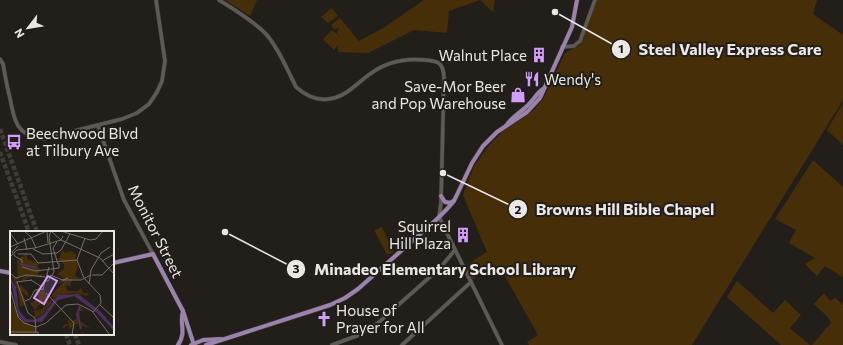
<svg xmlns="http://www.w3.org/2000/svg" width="843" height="345" font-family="Commissioner,sans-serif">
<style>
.green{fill:#462e09}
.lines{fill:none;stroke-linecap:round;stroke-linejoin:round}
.highway-tunnel{stroke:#403d39;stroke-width:4.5;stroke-dasharray:4.5 2;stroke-linecap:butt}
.secondary-casing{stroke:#3c3a37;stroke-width:4.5}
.primary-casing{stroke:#3c3a37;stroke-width:5}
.secondary{stroke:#5e5a56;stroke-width:3.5}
.primary{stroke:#9c83ae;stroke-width:4}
.labels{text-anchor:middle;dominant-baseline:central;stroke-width:4;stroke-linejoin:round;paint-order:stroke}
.poi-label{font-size:15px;fill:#eae7e4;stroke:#221f1b;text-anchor:end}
.street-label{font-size:15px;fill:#eae7e4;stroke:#221f1b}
.inset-river{fill:none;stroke:#49305d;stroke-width:2}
.inset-road{fill:none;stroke:#726f6b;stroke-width:1}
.view{fill:#d29dfd;fill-opacity:0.15;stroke:#d29dfd;stroke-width:2}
.inset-edge{fill:none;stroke:#eae7e4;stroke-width:2}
.leader{fill:none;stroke:#eae7e4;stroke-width:1.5}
.callout-dot{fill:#eae7e4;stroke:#221f1b;stroke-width:1.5}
.mark-label{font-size:12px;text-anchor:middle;font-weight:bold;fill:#111}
.callout-label{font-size:16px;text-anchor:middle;font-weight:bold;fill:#eae7e4;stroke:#221f1b;stroke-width:4;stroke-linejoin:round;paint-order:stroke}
</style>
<rect width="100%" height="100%" fill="#221f1b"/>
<g class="green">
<polygon points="225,0 257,0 250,16"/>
<polygon points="424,0 495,0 493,12 480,0 449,11 447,33 414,30 368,53 338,52 338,45 334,50 323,39 332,30 339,36 337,32 339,27 335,30 331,25 340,18 359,41 383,28"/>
<polygon points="597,0 817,0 813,14 843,35 843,100 692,345 529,345 527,342 538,335 503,273 487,267 472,280 465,266 487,252 463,195 474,166 488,147 502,132 534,110 544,97 565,53 580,45"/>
<polygon points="332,8 338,16 328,23 321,17"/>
<polygon points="843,103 843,145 827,130"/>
<polygon points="813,160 843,187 843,277 825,266 817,276 805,264 815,258 789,243 796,230 775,219"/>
<polygon points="382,227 394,252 387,255 374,230"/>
<polygon points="737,281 773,313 785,300 801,315 790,328 810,345 781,345 727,297"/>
<polygon points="824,293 830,301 835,298 843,305 843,345 812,345 831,323 828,317 814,304"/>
</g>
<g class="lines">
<g class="highway-tunnel">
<polyline points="0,129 37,232"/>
<polyline points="0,152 29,232"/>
<polyline points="66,334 70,345"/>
<polyline points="75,334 79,345"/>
</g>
<defs>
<g id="secondary">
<path d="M219,0C235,10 252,20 265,33C277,45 288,71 296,87C305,95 316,101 329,99C346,97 357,83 370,74C386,62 406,58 425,60C439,61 443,63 444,77L441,203L439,217L502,345"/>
<polyline points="562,47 574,46 580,41 595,0"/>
<path d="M0,59L3,64C5,75 7,87 10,98C14,120 16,135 42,139L122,119L137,113L149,104L157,92L162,81L165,61L156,0"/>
<polyline points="98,126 124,200 153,254"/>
<polyline points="0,342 16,345"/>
<polyline points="332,345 359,335 378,323 440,268 455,250"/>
<polyline points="402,345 471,282"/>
</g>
<g id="primary">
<path d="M506,126C512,116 522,112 530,103C535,98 537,93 543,89"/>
<polyline points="441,196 445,202 451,203 453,201"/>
<polyline points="113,263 153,254 183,311 194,345"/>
<polyline points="0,271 11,273"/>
<path d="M178,345C187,332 179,324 183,311"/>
<polyline points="191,345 203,340 221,339"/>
<polyline points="206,345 330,305 345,298 358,289 436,220 447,209 454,201 472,163 483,146 497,132 527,112 540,98 572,27 577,0"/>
</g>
</defs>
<use href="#secondary" class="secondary-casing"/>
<use href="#primary" class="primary-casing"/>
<use href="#secondary" class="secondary"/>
<use href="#primary" class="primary"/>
</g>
<defs>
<symbol id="building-bare" viewBox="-9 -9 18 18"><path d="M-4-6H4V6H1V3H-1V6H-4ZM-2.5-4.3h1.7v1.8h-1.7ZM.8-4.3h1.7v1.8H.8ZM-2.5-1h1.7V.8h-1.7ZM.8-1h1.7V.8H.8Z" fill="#d29dfd" stroke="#221f1b" stroke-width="2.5" paint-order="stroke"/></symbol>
<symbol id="restaurant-bare" viewBox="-9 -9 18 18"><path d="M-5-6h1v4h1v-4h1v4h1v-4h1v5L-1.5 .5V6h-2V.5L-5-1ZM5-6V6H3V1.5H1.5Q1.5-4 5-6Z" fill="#d29dfd" stroke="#221f1b" stroke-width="2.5" paint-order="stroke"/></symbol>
<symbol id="shop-bare" viewBox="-9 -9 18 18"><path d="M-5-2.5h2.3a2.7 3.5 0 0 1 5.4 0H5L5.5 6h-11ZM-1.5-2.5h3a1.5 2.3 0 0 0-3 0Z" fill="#d29dfd" stroke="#221f1b" stroke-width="2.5" paint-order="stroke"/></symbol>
<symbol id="bus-bare" viewBox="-9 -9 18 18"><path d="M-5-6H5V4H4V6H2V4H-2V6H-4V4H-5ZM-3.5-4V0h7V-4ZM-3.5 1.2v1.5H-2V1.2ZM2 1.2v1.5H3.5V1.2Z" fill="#d29dfd" stroke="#221f1b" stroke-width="2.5" paint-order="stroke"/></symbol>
<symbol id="church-bare" viewBox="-9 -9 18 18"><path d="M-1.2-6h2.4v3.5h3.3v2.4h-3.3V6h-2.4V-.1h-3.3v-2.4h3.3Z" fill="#d29dfd" stroke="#221f1b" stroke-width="2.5" paint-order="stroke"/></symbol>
</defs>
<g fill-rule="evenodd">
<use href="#building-bare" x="528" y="44" width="22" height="22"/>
<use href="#restaurant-bare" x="521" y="68" width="22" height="22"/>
<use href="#shop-bare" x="507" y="84" width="22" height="22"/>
<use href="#bus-bare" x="3" y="131" width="22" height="22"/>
<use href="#building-bare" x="452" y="224" width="22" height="22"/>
<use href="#church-bare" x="313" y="308" width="22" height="22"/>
</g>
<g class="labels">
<g class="poi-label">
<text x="527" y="55">Walnut Place</text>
<text x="544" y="79" text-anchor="start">Wendy's</text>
<text x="506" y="86">Save-Mor Beer<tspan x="506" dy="17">and Pop Warehouse</tspan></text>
<text x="26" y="133" text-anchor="start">Beechwood Blvd<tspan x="26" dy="17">at Tilbury Ave</tspan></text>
<text x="451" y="226">Squirrel<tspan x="451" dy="17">Hill Plaza</tspan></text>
<text x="336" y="310" text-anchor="start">House of<tspan x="336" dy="17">Prayer for All</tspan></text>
</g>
<g class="street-label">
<text transform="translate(156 231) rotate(63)">Monitor Street</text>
</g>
</g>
<g transform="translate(10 231)">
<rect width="104" height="104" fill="#221f1b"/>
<path d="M52,19L55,22L61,20L67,24L65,27L68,34L65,45L71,48L72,44V48L62,49L60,55L56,54L57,60H68L71,57L73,62H78L77,65L63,61L70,64L75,70L64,62L47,64L33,83L25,87V82L22,80L33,78L29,81V82L37,73L31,72L25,79L20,72L29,67L28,65L24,68L22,66L27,65V60L34,59L39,71L44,66H41L42,63L54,51L47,53L54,47L47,43L54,38V33L47,28L50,27ZM17,22V28L28,32V37H30L28,44L31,43L34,45H21L22,47L19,46L13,50L11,49L16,45H9V48L5,49L9,57L11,54L18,61V66L10,59L15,68V74L10,76L8,60L0,40L4,46H8L7,30L12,25L16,28L13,25ZM2,71L9,87L25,96L27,104H2L0,101V72ZM67,75L66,87L69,93L71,94L67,85L70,75L74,80H69L70,90L80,97L72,95V101L75,104H71L72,99L68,92L59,98V93L52,98L54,94L60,92L58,91V88L61,91L66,88Z" fill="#462e09"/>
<path d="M0,46L6,56L9,79L16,88L25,89L34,83L47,65L46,64V63L47,62V60L51,58L55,52V51H56L54,52L51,58L47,61V62L46,63V64L68,63L90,80L104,96V100L87,82L64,65L48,69L32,91H14L8,85Z" fill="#49305d"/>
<path class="inset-river" d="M10,33L27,37M70,75L67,83L71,98"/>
<path class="inset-road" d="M14,0L21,6L26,17M37,0L38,12M41,0L51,9M51,0L80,9L86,8L93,0M0,2L8,13M14,7L17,19M75,7L67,29L74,47L90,64L91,72L83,81M51,9L90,27L104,43M47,11L43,17L48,33M8,15L2,21L6,26L12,29V32M0,16L37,0M23,18L33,23L47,22L51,19L60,3M8,23H21L28,32L67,29M0,26L7,19L25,17L51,9L53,5M92,30L104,23M12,36L26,40L49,37V32M0,42L6,47L17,44L35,46M40,44L53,49L58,47M82,44H92L104,32M21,49L32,56M51,49H71L81,44M35,50H38L44,41L39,6L41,0M6,51L22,49M7,51L18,82L25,87L26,102M79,53L81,39L91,22L100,16M0,57L8,86L14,92L26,96M33,58L39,36M36,62L64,92L62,104M15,70L20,68L25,59L34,58M89,73L104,87M26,96L36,92L56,74L68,73L82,80L100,104M0,101H28V104"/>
<path class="view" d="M38,45L47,50L34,73L24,67Z"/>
<rect width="104" height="104" class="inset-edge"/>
</g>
<path class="leader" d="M555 12L621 49M443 173L518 209M225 232L296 269"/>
<g class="callout-dot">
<circle cx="555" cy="12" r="4"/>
<circle cx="443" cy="173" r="4"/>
<circle cx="225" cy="232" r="4"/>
<circle cx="621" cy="49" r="10"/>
<circle cx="518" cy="209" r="10"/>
<circle cx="296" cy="269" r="10"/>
</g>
<g class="mark-label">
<text x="621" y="53">1</text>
<text x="518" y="214">2</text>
<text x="296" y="273">3</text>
</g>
<g class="callout-label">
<text x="730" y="55">Steel Valley Express Care</text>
<text x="625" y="215">Browns Hill Bible Chapel</text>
<text x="445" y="275">Minadeo Elementary School Library</text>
</g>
<g transform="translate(28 28) rotate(239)" stroke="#221f1b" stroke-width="3" paint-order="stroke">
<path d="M0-3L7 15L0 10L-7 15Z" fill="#eae7e4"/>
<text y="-6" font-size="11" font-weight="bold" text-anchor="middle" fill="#eae7e4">N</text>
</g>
</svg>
